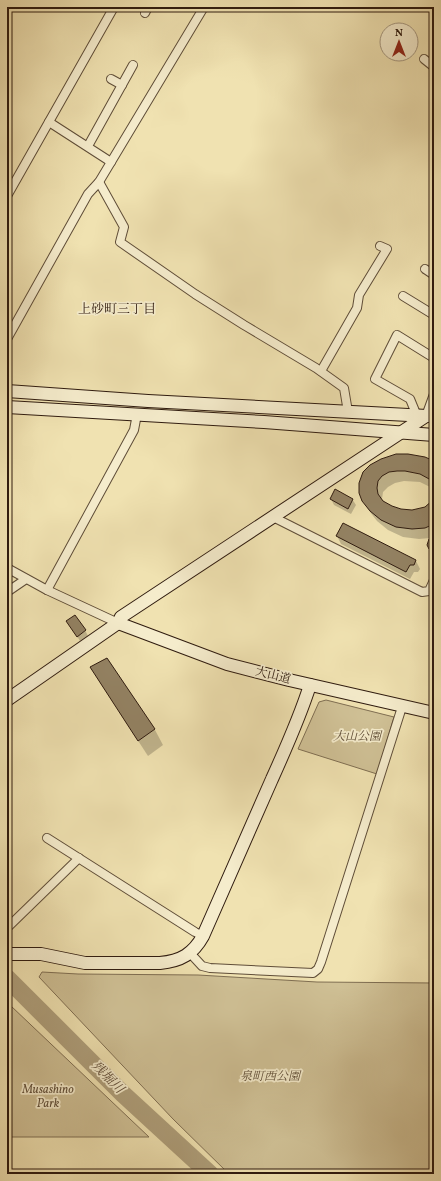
<svg xmlns="http://www.w3.org/2000/svg" width="441" height="1181" font-family="Vollkorn,'Noto Serif JP',serif">
<style>
.green{fill:#cfc095;stroke:#7f6e52}
.shadow{fill:#0003}
.lines{fill:none;stroke-linecap:round;stroke-linejoin:round}
.river{stroke:#ae9e7a;stroke-width:18}
.building{fill:#938263;stroke:#2f1b0f}
.street-casing{stroke:#5f4d38;stroke-width:10}
.secondary-casing{stroke:#2f1b0f;stroke-width:14}
.street{stroke:#f5eccc;stroke-width:8}
.secondary{stroke:#f5eccc;stroke-width:12}
.labels{text-anchor:middle;dominant-baseline:central;stroke-width:3.5;stroke-linejoin:round;paint-order:stroke}
.street-label{font-size:12px;fill:#2f1b0f;stroke:#f5eccc}
.park-label{font-size:12px;font-style:italic;fill:#5f4d37;stroke:#f5eccc}
.neighbourhood-label{font-size:13px;fill:#2f1b0f;stroke:#f5eccc}
.water-label{font-size:13px;font-style:italic;fill:#624f3a;stroke:#f5eccc}
</style>
<rect width="100%" height="100%" fill="#f0e2b1"/>
<filter id="stains"><feTurbulence type="fractalNoise" baseFrequency=".005" numOctaves="4"/><feColorMatrix values="0 0 0 0 .2 0 0 0 0 .09 0 0 0 0 .02 0 0 0 .5 -.17"/></filter>
<radialGradient id="worn" r=".72"><stop offset=".6" stop-color="#630" stop-opacity="0"/><stop offset="1" stop-color="#630" stop-opacity=".3"/></radialGradient>
<g class="green">
<polygon points="326,700 394,717 377,774 298,749 319,702"/>
<polygon points="42,972 78,974 198,975 317,982 434,983 434,1174 229,1174 173,1119 39,977"/>
<polygon points="11,1006 149,1137 7,1137 7,1009"/>
</g>
<g class="shadow">
<polygon points="434,462 434,489 420,482 404,481 395,483 388,487 383,492 382,499 383,501 391,507 401,510 412,511 425,508 434,500 434,556 430,549 430,538 419,539 403,537 388,530 377,521 370,512 363,501 364,473"/>
<polygon points="331,499 352,499 356,505 351,514 334,505"/>
<polygon points="343,524 416,561 420,569 418,572 414,572 410,579 341,544 337,536"/>
<polygon points="71,626 85,630 88,636 80,641"/>
<polygon points="106,659 155,730 163,745 148,756 100,682"/>
</g>
<g class="lines">
<polyline class="river" points="7,978 123,1094 210,1174"/>
</g>
<g class="building">
<polygon points="396,454 408,454 425,457 434,461 434,484 431,480 420,474 405,471 397,471 389,472 382,476 378,481 377,488 378,494 383,501 392,506 401,509 412,510 425,507 434,499 434,524 425,528 412,529 396,527 381,520 370,511 362,501 359,493 359,483 363,472 370,465 381,459"/>
<polygon points="335,489 353,499 348,509 330,499"/>
<polygon points="343,523 416,560 414,565 410,565 406,572 336,536"/>
<polygon points="434,534 434,553 433,553 429,549 427,545 429,539"/>
<polygon points="75,615 86,630 77,637 66,621"/>
<polygon points="107,658 155,729 138,741 90,667"/>
</g>
<g class="lines">
<defs>
<g id="street">
<polyline points="145,13 148,7"/>
<polyline points="424,59 434,67"/>
<polyline points="111,79 122,85"/>
<polyline points="49,122 111,162"/>
<polyline points="88,146 133,65"/>
<polyline points="99,182 124,227 120,242 195,294 244,325 316,368 344,388 348,412"/>
<polyline points="7,196 114,7"/>
<polyline points="425,269 434,275"/>
<polyline points="403,296 434,315"/>
<polyline points="7,339 88,194 99,182 204,7"/>
<polyline points="321,371 357,308 359,295 387,249 380,246"/>
<polyline points="417,416 410,399 375,379 397,335 434,358"/>
<polyline points="426,416 434,394"/>
<polyline points="273,517 422,592 429,591 434,580"/>
<polyline points="7,568 47,590 118,623"/>
<polyline points="47,590 134,430 137,414"/>
<polyline points="7,592 26,579"/>
<polyline points="47,838 195,932 203,936"/>
<polyline points="7,928 79,858"/>
<polyline points="190,953 202,966 210,968 313,973 318,969 321,962 402,707"/>
</g>
<g id="secondary">
<polyline points="7,391 148,401 427,416"/>
<polyline points="7,407 264,422 434,435"/>
<polyline points="118,623 227,664 289,680 434,713"/>
<polyline points="7,700 118,623 121,617 426,416"/>
<path d="M7,954H41L85,963H160C181,961 193,954 203,936C226,883 249,831 272,779C286,748 300,717 310,685"/>
</g>
</defs>
<use href="#street" class="street-casing"/>
<use href="#secondary" class="secondary-casing"/>
<use href="#street" class="street"/>
<use href="#secondary" class="secondary"/>
</g>
<g class="labels">
<g class="street-label">
<text transform="translate(273 676) rotate(14)">大山道</text>
</g>
<g class="park-label">
<text x="357" y="737">大山公園</text>
<text x="270" y="1077">泉町西公園</text>
<text x="48" y="1090">Musashino<tspan x="48" dy="14">Park</tspan></text>
</g>
<g class="neighbourhood-label">
<text x="117" y="310">上砂町三丁目</text>
</g>
<g class="water-label">
<text transform="translate(107 1078) rotate(45)">残堀川</text>
</g>
</g>
<rect width="441" height="1181" fill="none" stroke="#f0e2b1" stroke-width="24"/>
<rect x="8" y="8" width="425" height="1165" fill="none" stroke="#2f1b0f" stroke-width="2"/>
<rect x="12" y="12" width="417" height="1157" fill="none" stroke="#2f1b0f"/>
<g transform="translate(399 42)"><circle r="19" fill="#f5eccc" stroke="#a69880"/>
<path d="M0-3L7 15L0 10L-7 15Z" fill="#8f2418"/>
<text y="-6" font-size="11" font-weight="bold" text-anchor="middle" fill="#2f1b0f">N</text>
</g>
<rect width="100%" height="100%" filter="url(#stains)"/>
<rect width="100%" height="100%" fill="url(#worn)"/>
</svg>
